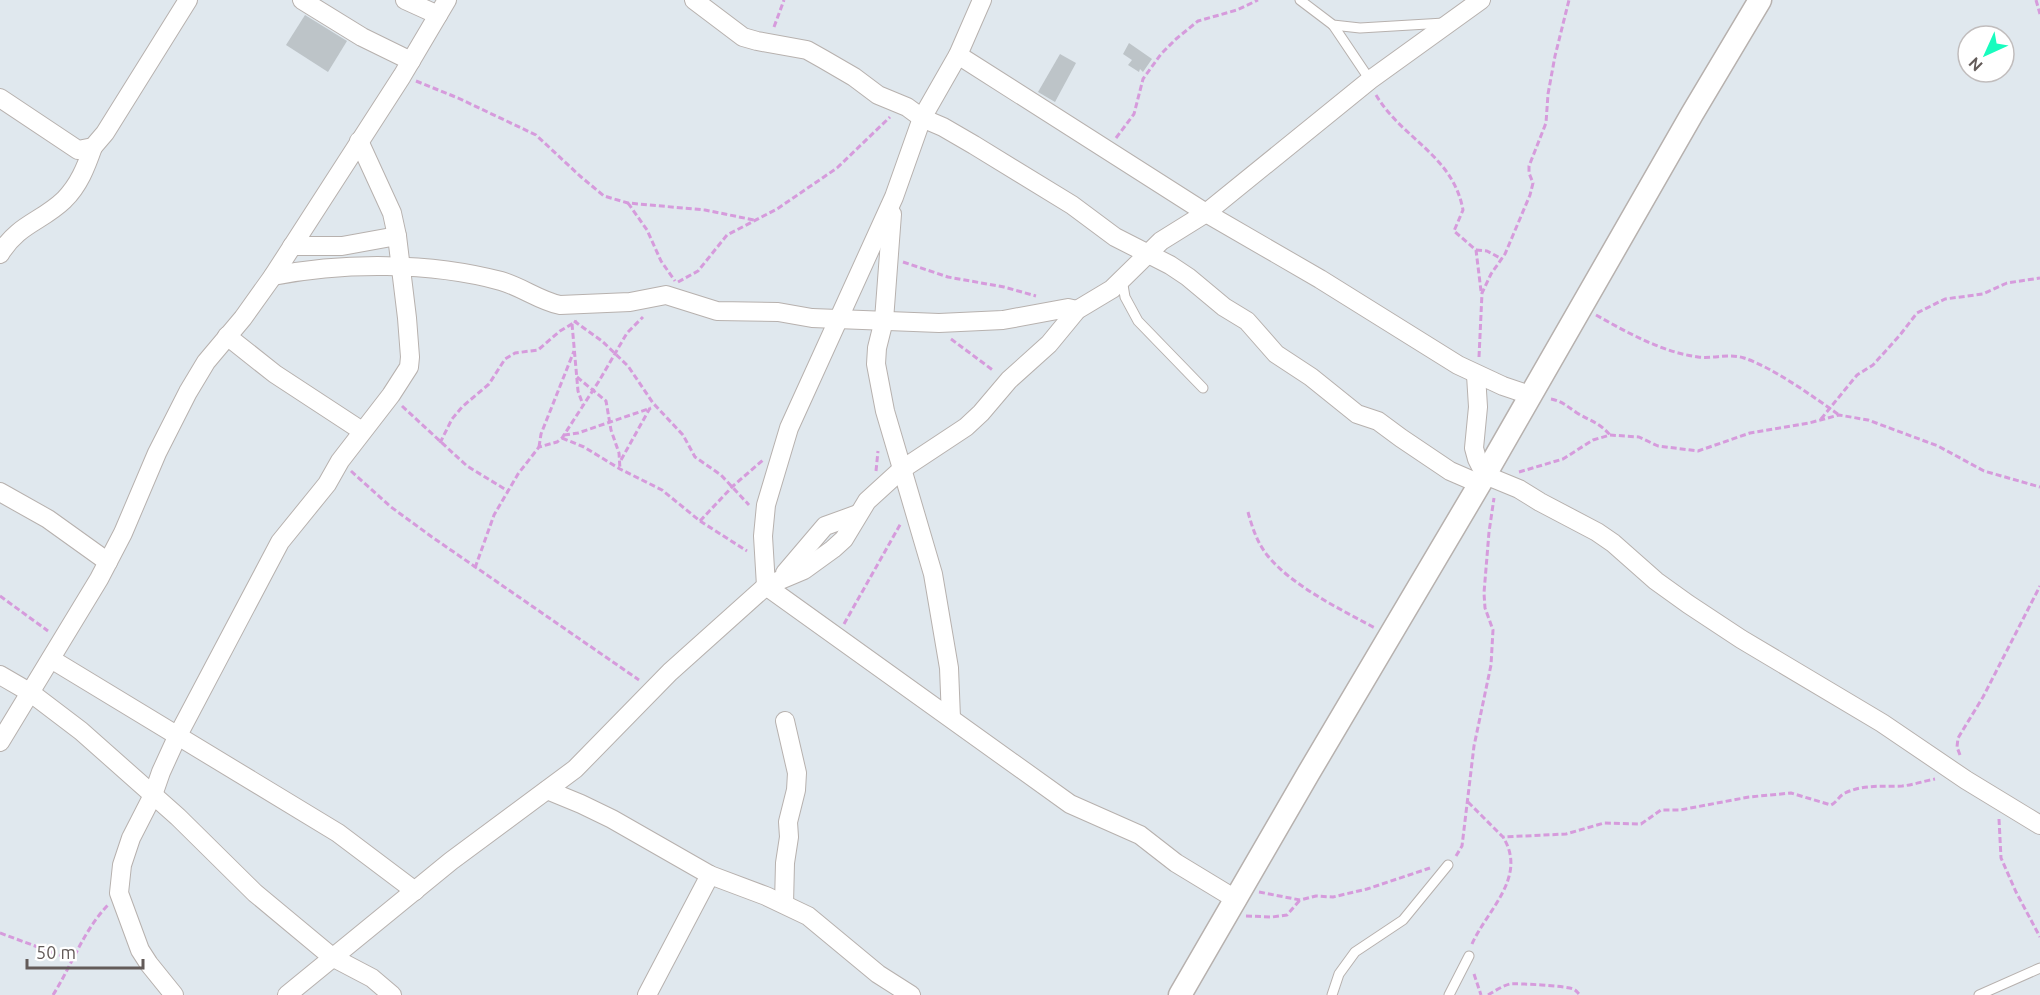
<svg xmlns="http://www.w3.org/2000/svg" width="2040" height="995" font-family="Ubuntu,sans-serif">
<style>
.building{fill:#bdc4c8}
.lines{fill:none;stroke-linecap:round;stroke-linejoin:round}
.service-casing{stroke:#b7b1ae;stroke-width:11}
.minor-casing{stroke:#b7b1ae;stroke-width:20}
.tertiary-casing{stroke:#b7b1ae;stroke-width:25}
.path{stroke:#d69bdc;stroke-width:3;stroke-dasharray:6 3;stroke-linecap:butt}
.service{stroke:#fff;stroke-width:9}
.minor{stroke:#fff;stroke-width:18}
.tertiary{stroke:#fff;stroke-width:22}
</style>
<rect width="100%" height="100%" fill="#e0e8ee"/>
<g class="building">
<polygon points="305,15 347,41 328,72 286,45"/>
<polygon points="1129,43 1152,59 1143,72 1140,69 1139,72 1128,65 1132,60 1123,54"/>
<polygon points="1060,54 1076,63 1055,102 1038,92"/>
</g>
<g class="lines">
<defs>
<g id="service">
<polyline points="1300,0 1333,25 1360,28 1444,23"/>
<polyline points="1333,25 1370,80"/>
<polyline points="1122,279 1125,297 1138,321 1203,388"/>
<polyline points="1332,995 1339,974 1355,952 1403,920 1448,865"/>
<polyline points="1449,995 1469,956"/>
<polyline points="1979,995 2040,968"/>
</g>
<g id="minor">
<polyline points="302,0 362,37 411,61"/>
<polyline points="405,0 438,15"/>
<polyline points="694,0 743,37 757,41 807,50 823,59 854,77 878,95 907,107 922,118 943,127 974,145 1072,205 1115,237 1170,265 1188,277 1224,307 1247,321 1276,354 1311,377 1357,414 1378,421 1401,438 1450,471 1480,484"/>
<polyline points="982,0 958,55 922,118 894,197 789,428 766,505 763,536 766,586 1070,804 1140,835 1176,863 1237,900"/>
<polyline points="958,55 1206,213 1320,279 1458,365 1503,386 1530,395"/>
<polyline points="0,98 78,150 93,147 105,133 188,0"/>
<polyline points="892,214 884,320 877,348 876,364 885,411 933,574 949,668 951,718"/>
<polyline points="292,246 342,246 397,236"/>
<path d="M0,254C18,224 41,222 64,200C79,185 86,167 93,147"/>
<path d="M273,276C344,262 430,262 501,281C522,287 540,301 560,305L630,302L666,295L717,311L778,312L812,318L939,323L1003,320L1068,308L1077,310"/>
<polyline points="227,336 275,374 362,431"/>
<polyline points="1476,375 1478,407 1474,448 1477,459 1485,475 1519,489 1540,502 1597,532 1613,543 1656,581 1688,604 1741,639 1882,723 1966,780 2040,825"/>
<polyline points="0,492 48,519 108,562"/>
<polyline points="785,573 825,526 858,514"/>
<polyline points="51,659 338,833 415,891"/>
<polyline points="0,675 31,693 81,731 178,817 255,893 332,957 372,978 392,995"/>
<polyline points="0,742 99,579 123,533 157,453 188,392 206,362 243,318 273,276 402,76 447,0"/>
<polyline points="547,790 581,804 612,819 710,875 766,896 808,916 878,974 911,995"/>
<polyline points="784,904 785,863 789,837 788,822 796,790 797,773 785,721"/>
<polyline points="174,995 149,964 140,950 119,893 122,865 131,838 153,795 161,772 177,737 280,542 327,484 340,461 391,395 409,367 410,357 407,318 397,236 392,213 359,141"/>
<polyline points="287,995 451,861 575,769 670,672 766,586 804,570 833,549 844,539 867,501 901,470 966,427 981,413 1009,380 1049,344 1077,310 1112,289 1161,241 1206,213 1370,80 1481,0"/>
<polyline points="647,995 710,875"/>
</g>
<polyline id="tertiary" points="1180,995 1308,774 1485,475 1692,114 1760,0"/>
</defs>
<use href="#service" class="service-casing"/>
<use href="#minor" class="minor-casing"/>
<use href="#tertiary" class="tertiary-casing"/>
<g class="path">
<polyline points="2036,0 2040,14"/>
<polyline points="774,27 784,0"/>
<polyline points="416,81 458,98 536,135 580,176 604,196 628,203 705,210 754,220"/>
<path d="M1376,95C1402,139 1453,155 1463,210L1454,231L1476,250L1481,291"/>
<polyline points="1116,138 1134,114 1143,79 1161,54 1176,39 1198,21 1237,10 1258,0"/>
<polyline points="628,203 647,230 661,261 675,281"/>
<polyline points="1476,250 1487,251 1502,259"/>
<polyline points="903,262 948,277 1004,287 1036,296"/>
<polyline points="678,282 698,271 727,235 777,209 837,168 890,117"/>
<path d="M1596,315C1628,333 1662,352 1698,357C1714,359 1729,353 1744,358C1772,367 1814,397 1839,415"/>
<polyline points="574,321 602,341 628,366 653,403 683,435 695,457 721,475 749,505"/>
<polyline points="572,324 578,391 583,405"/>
<polyline points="951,339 994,371"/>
<polyline points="1479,357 1482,293 1491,274 1505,254 1530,195 1533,183 1529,173 1529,166 1546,123 1548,94 1555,56 1569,0"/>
<polyline points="577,377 606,401 611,430 619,453 620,469"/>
<path d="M1551,399C1562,401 1568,407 1577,413C1590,421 1599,422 1610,435"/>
<polyline points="402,406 467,466 508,491"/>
<polyline points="1821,419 1857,375 1873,365 1900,335 1917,313 1945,299 1983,294 2007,283 2040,278"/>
<polyline points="564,435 578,433 651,408"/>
<polyline points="562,438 584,447 620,469 662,490 700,521 747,551"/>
<polyline points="440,443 452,419 462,407 489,384 505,359 515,353 538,350 560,331 577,321"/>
<polyline points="539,447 541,434 574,351"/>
<polyline points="621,460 650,408"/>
<polyline points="351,471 391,507 432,537 639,680"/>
<polyline points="876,471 878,451"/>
<polyline points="1519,472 1563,459 1593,440 1610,435 1639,437 1658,446 1698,451 1750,433 1809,423 1839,415 1868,420 1938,446 1984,471 2040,487"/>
<path d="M1248,512C1252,527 1257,542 1267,555C1292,586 1340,609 1375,628"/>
<polyline points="700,521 733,486 763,460"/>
<polyline points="475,568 494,515 518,474 539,447 557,442 562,438 599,381 627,333 643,317"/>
<polyline points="0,596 48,631"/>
<polyline points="844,624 901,523"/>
<polyline points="1960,755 1957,747 1958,738 1983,697 2040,586"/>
<path d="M1468,802L1503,837L1566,834L1604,823L1641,824L1661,810H1680L1749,797L1791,793L1831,805C1837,802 1839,796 1845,793C1864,784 1882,787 1902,786C1913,785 1924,781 1935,779"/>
<polyline points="1999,819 2001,858 2016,892 2040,937"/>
<polyline points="1456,856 1462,846 1474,746 1491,665 1493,630 1485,608 1484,593 1489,532 1494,498"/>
<polyline points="1259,892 1300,900 1316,896 1333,897 1367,889 1430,868"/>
<polyline points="1246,916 1272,917 1287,915 1300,900"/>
<polyline points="0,933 73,960"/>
<path d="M1472,944C1487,910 1528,877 1503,837"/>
<polyline points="1474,974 1481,995"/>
<path d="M53,995C72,965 83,931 108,905"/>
<path d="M1488,995C1495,991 1502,986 1510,984C1517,983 1567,986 1573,989C1576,990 1577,992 1580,995"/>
</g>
<use href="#service" class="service"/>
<use href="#minor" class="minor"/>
<use href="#tertiary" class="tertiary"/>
</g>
<g transform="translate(1986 54) rotate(225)"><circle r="28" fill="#ffffff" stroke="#c1bdbd" stroke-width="1.5"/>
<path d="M0-4.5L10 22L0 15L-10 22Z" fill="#18fcbe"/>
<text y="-9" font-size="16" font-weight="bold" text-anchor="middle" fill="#635b59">N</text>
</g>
<path d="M27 959v9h116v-9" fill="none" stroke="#635b59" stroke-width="3"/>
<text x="36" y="959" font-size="18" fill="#635b59" stroke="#ffffff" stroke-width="4.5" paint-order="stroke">50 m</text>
</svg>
